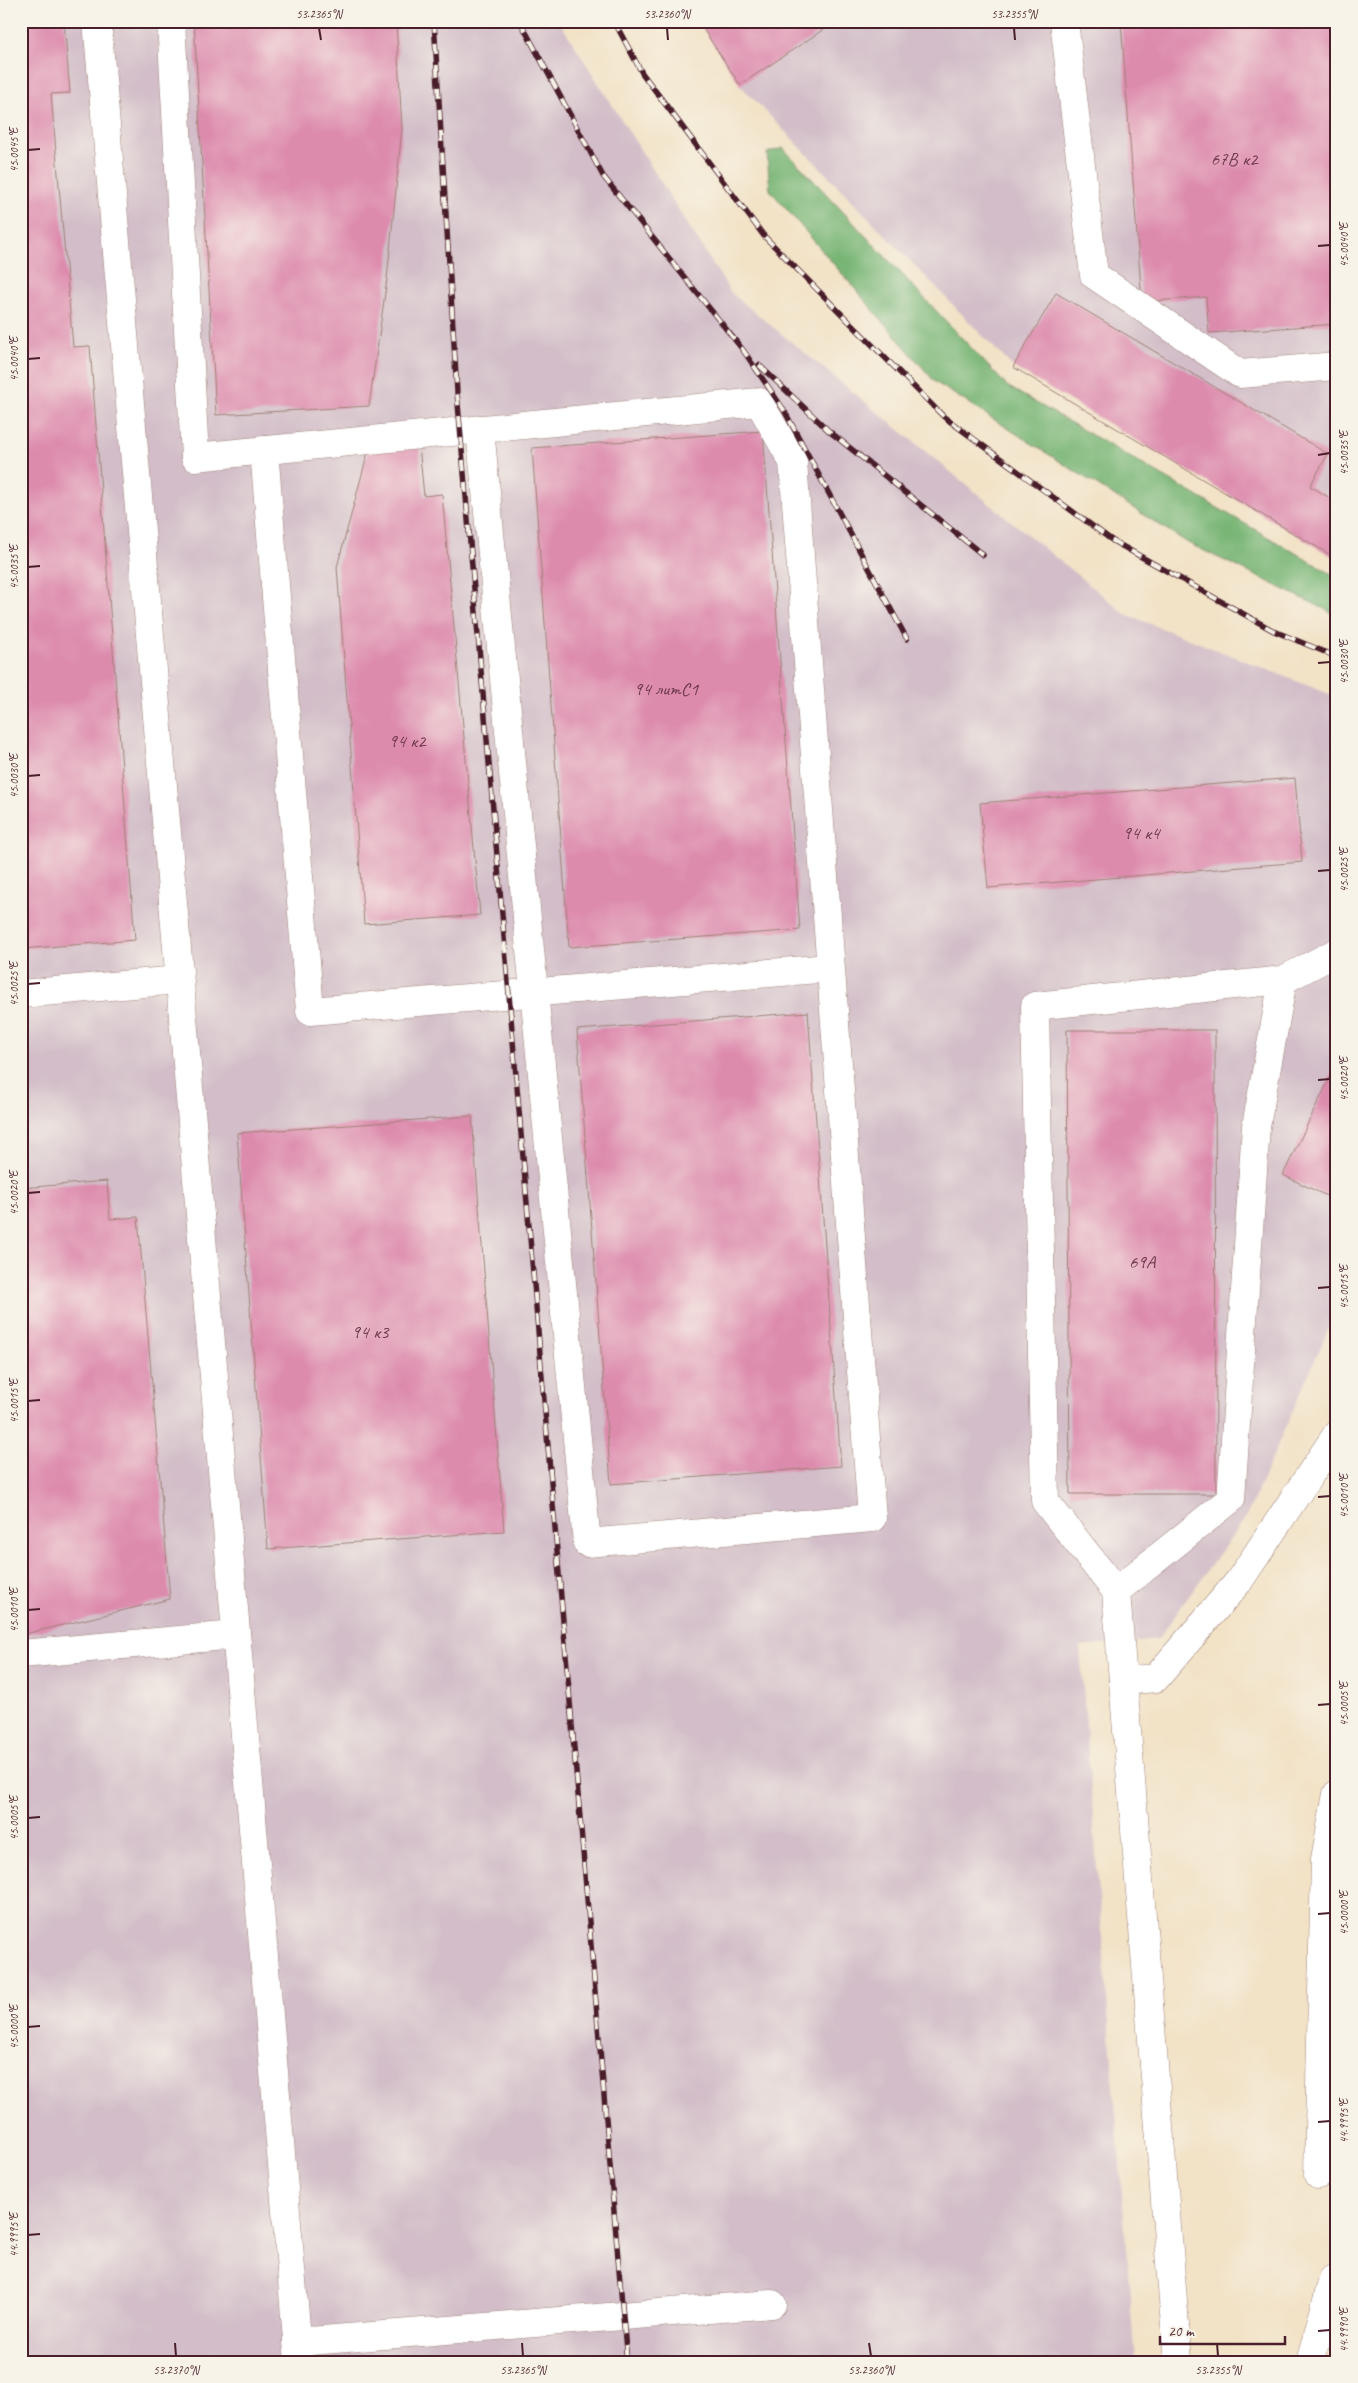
<svg xmlns="http://www.w3.org/2000/svg" width="1358" height="2383" font-family="Caveat,sans-serif">
<style>
.industrial{fill:#d2bdc8}
.forest{fill:#79b676;stroke:#626a50}
.building{fill:#dd8bad}
.lines{fill:none;stroke-linecap:round;stroke-linejoin:round}
.minor-casing{stroke:#9e8078;stroke-width:29}
.minor{stroke:#fff;stroke-width:28}
.rail-casing{stroke:#4a1f2b;stroke-width:5.5}
.rail{stroke:#f7f3e8;stroke-width:4;stroke-dasharray:11;stroke-linecap:butt}
.ticks{fill:none;stroke:#4a1f2b;stroke-width:2}
.labels{text-anchor:middle;dominant-baseline:central;stroke-width:4.5;stroke-linejoin:round;paint-order:stroke}
.number-label{font-size:19px;fill:#6f3a4c}
.neatline{fill:none;stroke:#4a1f2b;stroke-width:2}
.ticks-label{font-size:12px;text-anchor:middle;fill:#4a1f2b}
</style>
<rect width="100%" height="100%" fill="#f7f3e8"/>
<filter id="ink" filterUnits="userSpaceOnUse"><feTurbulence type="fractalNoise" baseFrequency=".02" numOctaves="2"/><feDisplacementMap in="SourceGraphic" scale="10" xChannelSelector="R" yChannelSelector="G"/><feConvolveMatrix kernelMatrix="1 2 1 2 8 2 1 2 1" color-interpolation-filters="sRGB"/></filter>
<filter id="wash" filterUnits="userSpaceOnUse"><feTurbulence type="fractalNoise" baseFrequency=".0096" numOctaves="4" result="noise"/><feDisplacementMap in="SourceGraphic" scale="20" xChannelSelector="R" yChannelSelector="G"/><feGaussianBlur stdDeviation="1.12" result="paint"/><feColorMatrix in="noise" values="0 0 0 0 0 0 0 0 0 0 0 0 0 0 0 0 0 1.4 0 .05"/><feComposite in="paint" operator="in"/></filter>
<g filter="url(#wash)">
<rect width="100%" height="100%" fill="#f2e2c6"/>
<g class="industrial">
<polygon points="21,21 559,21 731,293 1125,614 1337,697 1337,1310 1246,1517 1158,1639 1080,1647 1135,2362 21,2362"/>
<polygon points="698,21 1337,21 1337,559 1013,367 740,85"/>
</g>
<polygon class="forest" points="783,148 1007,386 1337,577 1337,615 1188,543 935,382 770,190 767,153"/>
<g id="blocks">
<g class="building">
<polygon points="21,21 64,21 70,93 51,94 73,347 90,346 135,940 21,949"/>
<polygon points="194,21 396,21 402,129 387,279 369,406 216,415"/>
<polygon points="698,21 836,21 740,85"/>
<polygon points="1121,21 1337,21 1337,324 1209,333 1206,297 1142,302"/>
<polygon points="1056,293 1328,454 1310,486 1337,502 1337,559 1013,367"/>
<polygon points="763,431 800,930 569,947 532,448"/>
<polygon points="419,446 424,496 442,494 480,915 364,924 337,567 368,452"/>
<polygon points="1295,778 1302,862 988,888 980,803"/>
<polygon points="808,1012 841,1466 611,1484 577,1030"/>
<polygon points="1067,1030 1215,1030 1216,1494 1070,1494"/>
<polygon points="1337,1063 1337,1201 1283,1175"/>
<polygon points="472,1116 504,1531 268,1549 237,1133"/>
<polygon points="107,1181 110,1219 138,1217 170,1599 21,1635 21,1188"/>
</g>
</g>
</g>
<g filter="url(#ink)">
<use href="#blocks" fill-opacity="0" stroke="#9e8078" stroke-width="1"/>
<g class="lines">
<defs>
<g id="minor">
<polyline points="97,21 299,2362"/>
<polyline points="171,21 195,457 759,402 793,462 872,1518 587,1543 480,429"/>
<polyline points="1064,21 1094,275 1240,374 1337,366"/>
<polyline points="264,450 310,1011 830,968"/>
<polyline points="21,994 178,980"/>
<polyline points="1116,1591 1231,1499 1256,1126 1283,980 1337,952"/>
<polyline points="21,1654 236,1635"/>
<polyline points="1123,1681 1116,1591 1045,1501 1035,1006 1283,980"/>
<polyline points="1318,2175 1325,1859 1337,1794"/>
<polyline points="297,2342 772,2304"/>
<polyline points="1178,2362 1123,1681 1156,1678 1239,1581 1337,1434"/>
<polyline points="1310,2362 1333,2279 1337,2279"/>
</g>
</defs>
<use href="#minor" class="minor-casing"/>
<use href="#minor" class="minor"/>
<defs>
<g id="rail">
<polyline points="434,21 457,392 627,2362"/>
<polyline points="520,21 603,176 743,350 784,410 907,639"/>
<polyline points="614,21 642,73 764,236 944,417 1113,541 1274,631 1337,657"/>
<polyline points="759,365 829,431 983,555"/>
</g>
</defs>
<use href="#rail" class="rail-casing"/>
<use href="#rail" class="rail"/>
</g>
</g>
<path class="ticks" d="M319,28L321,40M667,28L668,40M1014,28L1015,40M28,150L40,149M1318,246L1330,245M28,359L40,358M1318,455L1330,453M28,567L40,566M1318,663L1330,662M28,776L40,775M1318,871L1330,870M28,984L40,983M1318,1080L1330,1079M28,1193L40,1192M1318,1288L1330,1287M28,1401L40,1400M1318,1497L1330,1496M28,1610L40,1609M1318,1705L1330,1704M28,1818L40,1817M1318,1914L1330,1913M28,2027L40,2026M1318,2122L1330,2121M28,2235L40,2234M1318,2331L1330,2330M175,2343L176,2356M522,2343L523,2356M869,2343L871,2356M1217,2343L1218,2356"/>
<g class="labels">
<g class="number-label">
<text x="1234" y="159">67В к2</text>
<text x="666" y="689">94 литС1</text>
<text x="407" y="741">94 к2</text>
<text x="1141" y="833">94 к4</text>
<text x="1142" y="1262">69А</text>
<text x="370" y="1332">94 к3</text>
</g>
</g>
<rect width="1358" height="2383" fill="none" stroke="#f7f3e8" stroke-width="55"/>
<path d="M1160 2336v8h125v-8" fill="none" stroke="#4a1f2b" stroke-width="2.5"/>
<text x="1168" y="2336" font-size="15" fill="#4a1f2b" stroke="#f7f3e8" stroke-width="4" paint-order="stroke">20 m</text>
<rect x="28" y="28" width="1302" height="2328" class="neatline"/>
<g class="ticks-label">
<text x="319" y="18">53.2365°N</text>
<text x="667" y="18">53.2360°N</text>
<text x="1014" y="18">53.2355°N</text>
<text transform="translate(14 150) rotate(-90)" y="4">45.0045°E</text>
<text transform="translate(1344 245) rotate(-90)" y="4">45.0040°E</text>
<text transform="translate(14 359) rotate(-90)" y="4">45.0040°E</text>
<text transform="translate(1344 453) rotate(-90)" y="4">45.0035°E</text>
<text transform="translate(14 567) rotate(-90)" y="4">45.0035°E</text>
<text transform="translate(1344 662) rotate(-90)" y="4">45.0030°E</text>
<text transform="translate(14 776) rotate(-90)" y="4">45.0030°E</text>
<text transform="translate(1344 870) rotate(-90)" y="4">45.0025°E</text>
<text transform="translate(14 984) rotate(-90)" y="4">45.0025°E</text>
<text transform="translate(1344 1079) rotate(-90)" y="4">45.0020°E</text>
<text transform="translate(14 1193) rotate(-90)" y="4">45.0020°E</text>
<text transform="translate(1344 1287) rotate(-90)" y="4">45.0015°E</text>
<text transform="translate(14 1401) rotate(-90)" y="4">45.0015°E</text>
<text transform="translate(1344 1496) rotate(-90)" y="4">45.0010°E</text>
<text transform="translate(14 1610) rotate(-90)" y="4">45.0010°E</text>
<text transform="translate(1344 1704) rotate(-90)" y="4">45.0005°E</text>
<text transform="translate(14 1818) rotate(-90)" y="4">45.0005°E</text>
<text transform="translate(1344 1913) rotate(-90)" y="4">45.0000°E</text>
<text transform="translate(14 2027) rotate(-90)" y="4">45.0000°E</text>
<text transform="translate(1344 2121) rotate(-90)" y="4">44.9995°E</text>
<text transform="translate(14 2235) rotate(-90)" y="4">44.9995°E</text>
<text transform="translate(1344 2330) rotate(-90)" y="4">44.9990°E</text>
<text x="176" y="2374">53.2370°N</text>
<text x="523" y="2374">53.2365°N</text>
<text x="871" y="2374">53.2360°N</text>
<text x="1218" y="2374">53.2355°N</text>
</g>
</svg>
